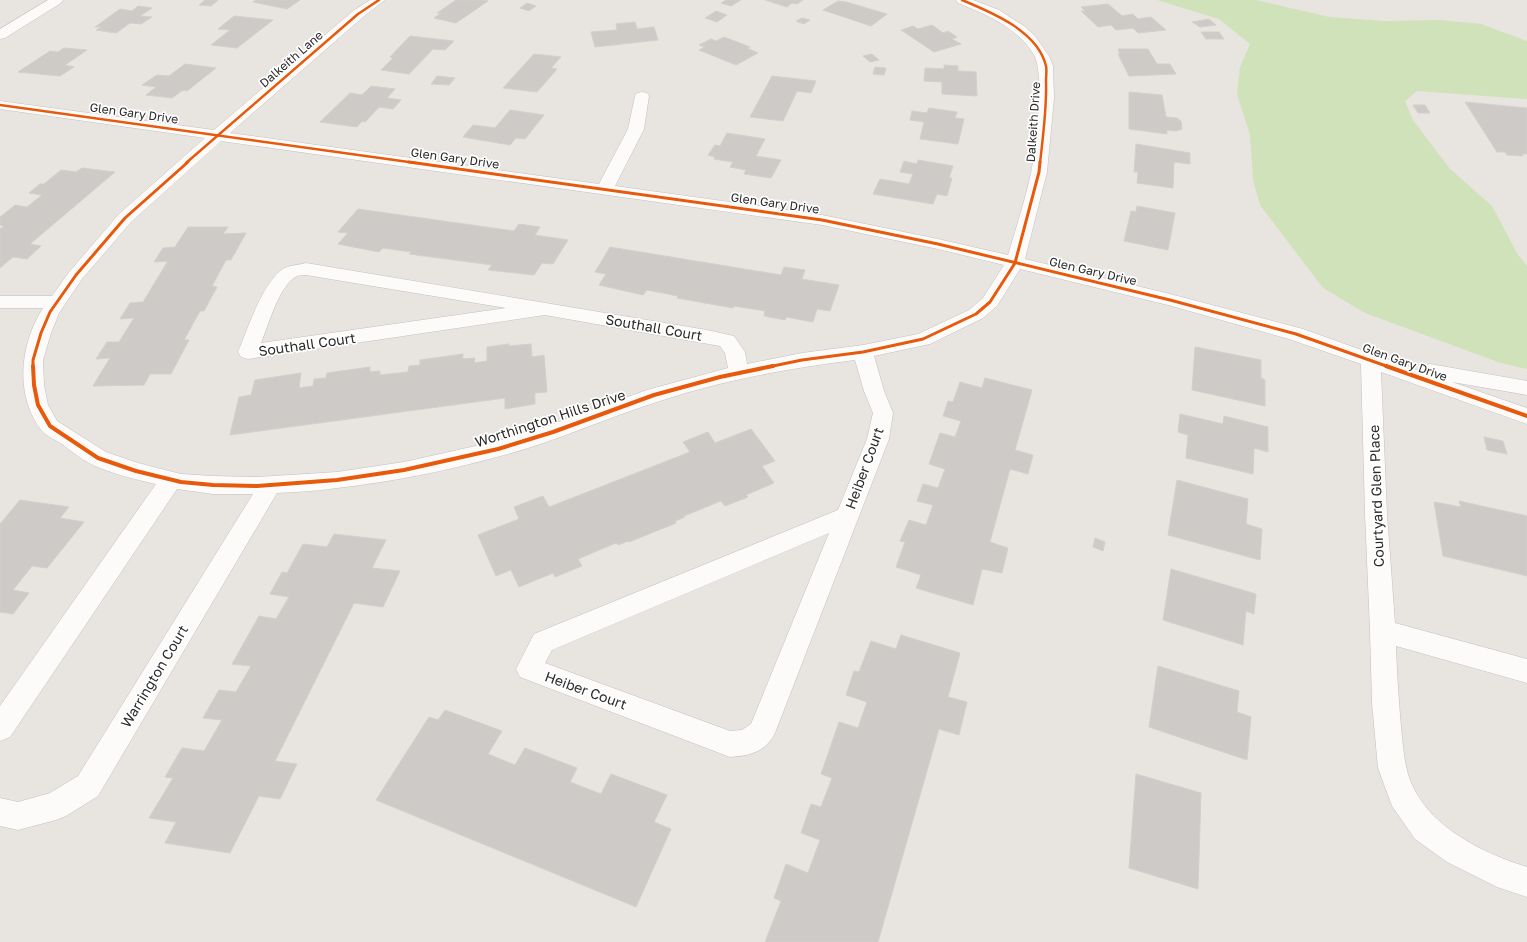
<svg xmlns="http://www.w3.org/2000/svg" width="1527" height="942" font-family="'Golos Text',sans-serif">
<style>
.green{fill:#cfe2ba}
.building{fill:#cdcac7;stroke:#d3d0cc}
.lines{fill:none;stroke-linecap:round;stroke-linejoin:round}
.minor-casing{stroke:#c2c1c1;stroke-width:1}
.minor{fill:#fcfbfa;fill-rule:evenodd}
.cycleway-far2-casing{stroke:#fff;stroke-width:4}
.cycleway-far1-casing{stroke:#fff;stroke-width:5}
.cycleway-casing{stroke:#fff;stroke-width:6}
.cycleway-far2{stroke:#e8590c;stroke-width:2.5}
.cycleway-far1{stroke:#e8590c;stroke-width:3}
.cycleway{stroke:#e8590c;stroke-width:4}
.labels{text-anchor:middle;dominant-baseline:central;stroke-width:3.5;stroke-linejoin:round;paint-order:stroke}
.far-street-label{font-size:12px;fill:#2a2a2a;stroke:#fff}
.street-label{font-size:14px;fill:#2a2a2a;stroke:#fff}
</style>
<rect width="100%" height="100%" fill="#e8e4e0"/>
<polygon class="green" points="1157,0 1256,0 1329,17 1384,21 1440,20 1481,24 1527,41 1527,99 1417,91 1405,101 1413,120 1450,169 1492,206 1518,255 1527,266 1527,369 1501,363 1365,313 1323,288 1260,205 1253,180 1250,135 1237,94 1240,67 1250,44 1219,19"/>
<g class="building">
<polygon points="205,0 218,0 211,6 199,5"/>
<polygon points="256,0 300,0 287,9 253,2"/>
<polygon points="456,0 482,0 488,1 456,23 434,18 441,13 437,13"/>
<polygon points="726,0 741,0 731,6 721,3"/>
<polygon points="765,0 803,0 797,4 792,3 787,7"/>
<polygon points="838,1 846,2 887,14 871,26 823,10"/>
<polygon points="527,3 536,6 529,11 520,8"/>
<polygon points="1108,4 1122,16 1133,14 1138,19 1151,17 1166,30 1138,33 1133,28 1116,30 1111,25 1098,27 1081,11 1085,11 1081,7"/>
<polygon points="138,6 152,8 140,16 152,17 141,24 130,23 116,33 96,30 101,27 95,27 120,9 132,11"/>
<polygon points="716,11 727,15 717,22 705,18"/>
<polygon points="234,16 273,20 237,48 211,45 230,30 218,29"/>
<polygon points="802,18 810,20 804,24 796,21"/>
<polygon points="1209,19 1216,25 1200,27 1192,22"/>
<polygon points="635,22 637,29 654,27 658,40 595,47 591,32 617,30 616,24"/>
<polygon points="932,25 943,33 948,31 957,37 952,39 961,44 934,52 901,30 913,26 918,29"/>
<polygon points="1201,32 1219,32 1224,39 1206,39"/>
<polygon points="410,36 454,41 445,50 433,49 409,74 381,70 393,58 390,57"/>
<polygon points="724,37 750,47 747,48 758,53 736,65 699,50 705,47 699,45 711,39 716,41"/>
<polygon points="64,48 87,50 65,65 74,67 60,76 18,72 50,51 58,52"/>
<polygon points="1118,49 1148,49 1157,64 1170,64 1176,74 1129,76 1118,54 1120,54"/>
<polygon points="534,54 561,57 551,68 557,69 537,92 503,88"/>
<polygon points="872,54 879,60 870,62 863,56"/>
<polygon points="185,64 216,68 187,91 183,90 172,98 146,95 156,87 142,85 157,75 169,76"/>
<polygon points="944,65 958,66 958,71 976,72 977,96 942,94 942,82 924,81 925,68 944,69"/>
<polygon points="875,67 886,68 884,75 873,74"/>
<polygon points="437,76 455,78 449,85 431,84"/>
<polygon points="772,76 816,81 811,93 797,91 783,121 750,117"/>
<polygon points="371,86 395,89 387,98 401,100 393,109 379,107 365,122 362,121 357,127 320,122 350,93 362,95"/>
<polygon points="1129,92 1162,95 1166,117 1177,118 1181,121 1182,129 1176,131 1167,130 1167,134 1129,129"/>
<polygon points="1465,102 1527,108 1527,154 1522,154 1523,156 1507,155 1505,152 1497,152"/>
<polygon points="1413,105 1425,105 1430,113 1418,113"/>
<polygon points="929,108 957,112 955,118 964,119 958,144 920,139 924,122 910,120 912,111 927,113"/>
<polygon points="510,110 544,115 525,139 516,138 510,145 463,137 473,125 495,128"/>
<polygon points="727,133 765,139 756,156 781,160 771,178 744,174 746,170 730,167 733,162 714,159 715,157 708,155 715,145 720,146"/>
<polygon points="1136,144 1190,153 1190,164 1174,162 1173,188 1137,183 1138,172 1134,172"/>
<polygon points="918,160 953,166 949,178 952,178 947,196 937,194 933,204 873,194 880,179 909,184 913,174 900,172 904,161 917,164"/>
<polygon points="82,168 115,172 30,244 41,246 27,259 13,257 0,268 0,229 4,226 0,225 0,217 15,205 27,207 42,195 29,193 40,184 44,184 61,170 76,172"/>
<polygon points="1137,206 1175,213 1168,250 1124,241 1131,211 1136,212"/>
<polygon points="358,209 514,231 519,224 540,227 535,235 568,240 553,264 542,263 534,275 488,270 492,265 409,254 411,252 383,248 379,252 338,244 348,233 338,232"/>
<polygon points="188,227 228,227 223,234 246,233 231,260 226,260 212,286 217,287 204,311 200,311 184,340 189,340 171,374 150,374 144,385 93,386 110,358 96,359 107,342 119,342 134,318 120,319 130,303 143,302 168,261 154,262 163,248 175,247"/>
<polygon points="610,247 781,275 784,267 805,270 802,279 839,285 830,311 817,309 813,322 786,317 785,320 764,316 765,311 734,306 733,308 677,298 678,296 647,290 643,295 599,285 606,274 595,272"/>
<polygon points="509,344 509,346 531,344 532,357 544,355 547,392 535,393 535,404 505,409 505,398 230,435 239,397 251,395 255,380 301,373 299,388 313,386 314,379 326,378 327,373 370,367 370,372 380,371 380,375 408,372 409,366 420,365 420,360 463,354 463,359 475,358 474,363 487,361 487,347"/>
<polygon points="1195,347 1261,360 1261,378 1265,380 1265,406 1192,390"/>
<polygon points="985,378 1032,390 1015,450 1033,455 1028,474 1010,469 990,542 1008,548 1002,573 982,569 973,605 916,588 921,575 896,567 905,542 900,541 909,520 926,525 933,505 917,501 923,484 938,488 945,469 929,464 940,433 955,437 961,421 943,416 948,401 953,402 960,382 982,388"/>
<polygon points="1180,414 1223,424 1224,416 1268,427 1268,452 1254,448 1253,474 1186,458 1188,435 1178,432"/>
<polygon points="751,429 775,461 762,466 774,483 746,495 748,497 725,506 721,501 684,516 685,517 675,521 676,523 629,542 628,541 618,545 616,543 578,559 582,566 555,577 553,573 519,587 511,570 496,576 478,535 519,519 514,507 543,496 549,507 690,452 683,442 708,432 715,443"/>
<polygon points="1484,437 1503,441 1507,454 1487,450"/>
<polygon points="1177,480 1248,499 1246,524 1262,529 1260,560 1168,535"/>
<polygon points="20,500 69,507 60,518 84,522 47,568 32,566 13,590 29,593 13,614 0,612 0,524"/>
<polygon points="1459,501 1527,516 1527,576 1443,556 1434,502 1461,507"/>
<polygon points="334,534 386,540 372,568 400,571 383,607 354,603 275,761 297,764 280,799 259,796 230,853 165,843 176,822 149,818 173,778 165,777 182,748 204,751 222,720 203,718 219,690 236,692 251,666 232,664 259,616 276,619 289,597 270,594 282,572 287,573 303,544 327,547"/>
<polygon points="1095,538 1105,542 1103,551 1093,547"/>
<polygon points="1171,569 1256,594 1254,614 1246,611 1243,645 1163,620"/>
<polygon points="901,635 960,653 948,697 967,702 959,735 939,729 878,942 765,942 781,901 774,898 786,864 808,873 820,840 801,833 811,804 821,807 832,778 821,774 839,722 858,728 867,702 846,695 854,671 859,672 871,641 896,649"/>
<polygon points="1158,666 1239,691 1237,712 1251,717 1247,760 1149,727"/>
<polygon points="445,710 502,731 488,754 515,765 525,748 577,768 570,782 601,794 611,774 667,795 654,822 671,829 636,907 376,800 429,717 438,720"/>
<polygon points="1136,774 1201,793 1198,889 1129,868"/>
</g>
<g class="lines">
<defs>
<g id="minor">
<polygon points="48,0 63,0 61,3 5,38 0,39 0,29"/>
<path d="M370,0H385L363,17L230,133L599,184L628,129L635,96L637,93L642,92L647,93L649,96L644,129L615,186L822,215L938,239L1008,255C1016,228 1025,201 1031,173C1036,150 1045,73 1034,55C1017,27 987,15 958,3L956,0H973L999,10L1024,26L1035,36L1049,56L1053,66L1054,98L1047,172L1025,259L1170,294L1303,329L1420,371L1423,366L1430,364L1527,381V395L1452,382L1527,408V424L1381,372L1387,514L1395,623L1527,659V683L1396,646C1397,676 1399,706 1402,737C1404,754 1405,771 1413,787C1433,829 1485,854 1527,867V897L1497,887L1447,862L1415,839L1392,806L1378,768L1372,703L1370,631L1365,514L1361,364L1289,339L1168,305L1020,269L997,306L983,318L930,344L874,356L884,391L893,413L889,439L775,733C766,752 749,756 730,757L520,677L516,669L534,634L838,510L867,439L873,413L864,391L855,360C790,368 723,380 660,401C605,418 553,443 497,457C445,471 391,482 337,488C317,491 297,492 277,493L98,796L66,816L56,820L18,830L0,826V798L18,802L50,793L78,776L253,494H213L177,489L10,737L0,741V706L156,484C137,480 106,472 89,463C80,458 71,451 62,444C56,440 46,436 42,431C14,395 20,344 43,308H0V296H52L70,271L119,214L205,138L0,109V101L214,130L353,11ZM221,141L822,225L938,249L1004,265L983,298L969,310L918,334L863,345L802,353L747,364L745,352L734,336L707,330L306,263C299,265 291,265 285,268C264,278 247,331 238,352L241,357L248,359L545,315L720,346L725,353L728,368L647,390L545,427L498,441L404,462L337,472L257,477L213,476L181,474L138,463L106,452L57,421L48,405L44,385L43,360L51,333L59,313L82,279L131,222ZM306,275L506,308L261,343C268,326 279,285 297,276C299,275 303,275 306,275ZM829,533L751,724L742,730L730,731L545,663L552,650Z"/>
</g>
</defs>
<use href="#minor" class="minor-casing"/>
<use href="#minor" class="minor"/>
<defs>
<g id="cycleway-far2">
<path d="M962,0C991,12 1038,31 1046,66C1047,70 1046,76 1046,81C1047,108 1043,136 1040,163"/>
<polyline points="0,105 416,163"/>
<polyline points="186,163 358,14 379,0"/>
</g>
<g id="cycleway-far1">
<polyline points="409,162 822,220 938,244 1170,300 1296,334 1389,367"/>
<polyline points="33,367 33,360 41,333 50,312 76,275 125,218 188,162"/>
<polyline points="768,367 802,360 863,352 923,339 976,314 990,302 1015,263 1039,172 1040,162"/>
</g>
<g id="cycleway">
<polyline points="33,366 34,385 38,405 50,426 98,458 136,471 181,482 213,485 257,486 337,480 404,470 498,449 553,432 654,395 720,377 773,366"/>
<polyline points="1386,366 1527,416"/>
</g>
</defs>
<use href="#cycleway-far2" class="cycleway-far2-casing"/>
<use href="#cycleway-far1" class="cycleway-far1-casing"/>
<use href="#cycleway" class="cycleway-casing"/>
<use href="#cycleway-far2" class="cycleway-far2"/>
<use href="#cycleway-far1" class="cycleway-far1"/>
<use href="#cycleway" class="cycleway"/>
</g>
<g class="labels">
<g class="far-street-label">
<text transform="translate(291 59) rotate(-41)">Dalkeith Lane</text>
<text transform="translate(134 113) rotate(8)">Glen Gary Drive</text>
<text transform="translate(1033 122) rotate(-86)">Dalkeith Drive</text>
<text transform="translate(455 158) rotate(8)">Glen Gary Drive</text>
<text transform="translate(775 203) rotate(8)">Glen Gary Drive</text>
<text transform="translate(1093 271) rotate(13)">Glen Gary Drive</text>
<text transform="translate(1405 362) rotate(20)">Glen Gary Drive</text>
</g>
<g class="street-label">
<text transform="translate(654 327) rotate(10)">Southall Court</text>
<text transform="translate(307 344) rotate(-8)">Southall Court</text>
<text transform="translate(550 418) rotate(-18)">Worthington Hills Drive</text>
<text transform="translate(864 468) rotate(-70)">Heiber Court</text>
<text transform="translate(1376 496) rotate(-92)">Courtyard Glen Place</text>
<text transform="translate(154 676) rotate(-59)">Warrington Court</text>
<text transform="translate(586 690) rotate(20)">Heiber Court</text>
</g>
</g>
</svg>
